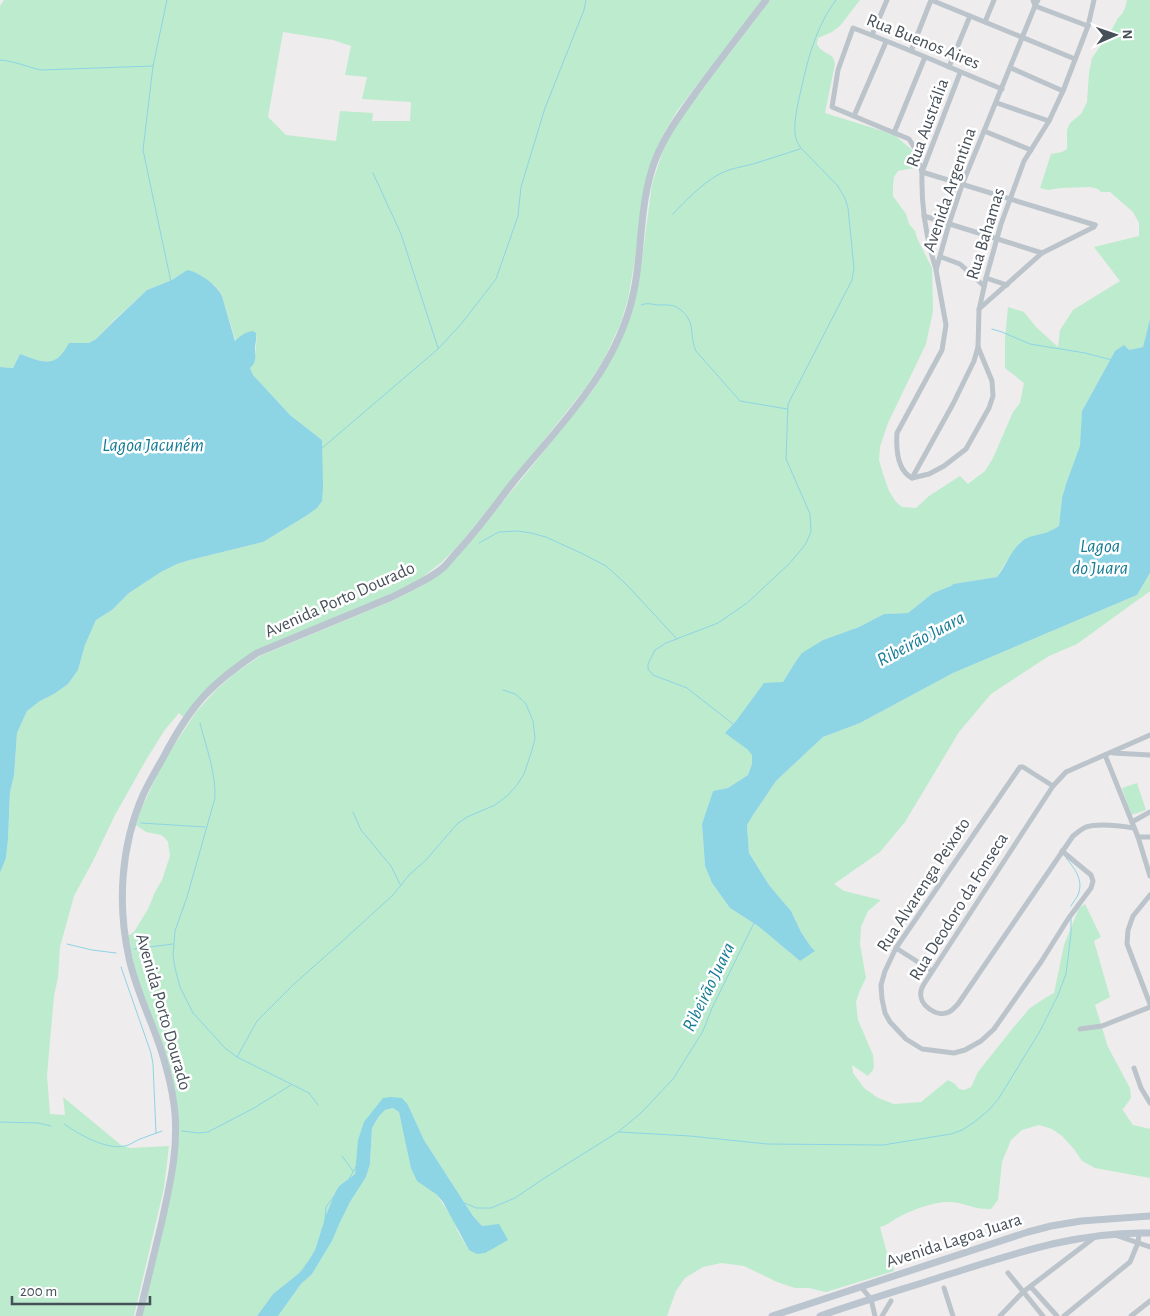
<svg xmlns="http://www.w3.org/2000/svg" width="1150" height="1316" font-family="'Alegreya Sans',sans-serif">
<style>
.green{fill:#bdebce;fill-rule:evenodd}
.water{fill:#8dd4e5}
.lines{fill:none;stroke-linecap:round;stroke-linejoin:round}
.stream{stroke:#8dd4e5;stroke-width:1}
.minor{stroke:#bcc4cb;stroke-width:5}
.secondary{stroke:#bbc5cf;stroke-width:7}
.labels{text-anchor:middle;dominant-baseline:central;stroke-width:5;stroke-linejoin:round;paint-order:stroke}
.street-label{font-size:18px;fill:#465058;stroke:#fff}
.water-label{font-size:19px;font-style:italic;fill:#167c95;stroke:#fff}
</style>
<rect width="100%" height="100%" fill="#efeced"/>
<g class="green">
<path d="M4,0H762L677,111L663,135L656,150L646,183L634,265L628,299L620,325L604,359L587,386L524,465L459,545L442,562L419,580L389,595L256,650L184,718L179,713L164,731L146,760L115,815L93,861L74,896L60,947L58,977L54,996L47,1075L50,1114L65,1115L63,1097L121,1145L130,1148L169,1146L164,1188L134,1316H0V873L6,858L8,839L10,792L14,776L17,733L27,711L40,701L54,694L68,684L78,670L85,645L96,620L112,610L129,593L161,572L177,564L190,560L263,542L306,516L317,508L322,440L290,415L253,375L250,368C257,356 255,350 257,336L236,342L222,296L219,290L214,285L194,272H184L172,280L147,290L113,321L96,339L89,343L69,344C66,348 63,353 59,357C48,367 32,358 20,354L13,368L0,367V6ZM283,32L333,40L351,46L345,75L367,77L362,99L411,102L410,121H372L373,113L340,111L336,141L286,135L268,117Z"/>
<path d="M770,0H860L840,26L832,32L818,38L817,44C818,46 820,49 822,50C829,56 833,53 835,64L825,113L886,132L897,137L912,150L914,168L898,171L894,177L893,186V196L906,214L909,224L915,231L917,238L932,268L933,311L926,344L888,423L880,447L879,460L883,474L889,491L896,502L902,507L916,508L929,496L960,476L968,484L985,471L993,458L1013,412L1020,403L1024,383L1005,368V339L1008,307L1024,312L1036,327L1058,347L1060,330L1073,310L1120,281L1094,247L1139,236V223L1133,212L1110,192H1101L1098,189L1090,187L1061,188L1048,190L1040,188L1051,154L1062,152L1067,149V130L1070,123L1081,114L1087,102L1089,73L1092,58L1111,31L1118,18L1122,14L1125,8L1127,0H1150V319L1143,347L1129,350L1115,351L1082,411L1081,446L1066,484L1062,498L1059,526L1049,532L1030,537L1020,542L1006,562L997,577L953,584L951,586L933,593L908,613L884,614L859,627L823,640L802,654L794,664L783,682L736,721L726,733L747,749L752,755V764L748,775L728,788L713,791L702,824L705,866L712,883L730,908L758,926L800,961L814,951L811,947L801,932L791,911L769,885L749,853L747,825L753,815L776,781L823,737L860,723L953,673L1137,595L1150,573V591L1146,594L1077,644L1049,656L991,694L959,732L905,822L880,852L834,884L844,891L881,900L868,911L861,927L860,944L866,978L860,990L856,1002L858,1020L873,1055L874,1066L873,1070L868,1076L852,1065L853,1073L864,1088L878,1098L894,1104L921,1102L948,1080L955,1084L959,1089L964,1090L971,1087L978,1072L1013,1028L1030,1008L1045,998L1054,993L1064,945L1079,908L1085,904L1101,937L1094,941L1110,997L1095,1005L1108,1047L1130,1088L1131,1098L1124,1108L1122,1109L1133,1125L1150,1129V1178L1095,1168L1082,1161L1074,1149L1062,1136L1052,1129L1039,1125L1022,1130L1011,1140L1002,1162L998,1200L991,1209C973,1210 964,1202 949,1202C935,1201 909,1211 897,1218C890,1222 889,1224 880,1227L887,1253L892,1260L894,1271L826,1292L809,1288H795L777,1282L744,1266L721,1263L703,1267L685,1278L676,1291L667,1316H278L301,1284L312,1274L332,1241L338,1224L350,1202L366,1177L370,1164L372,1128L379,1116L385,1110L393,1108L399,1112L403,1129L436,1194L452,1217L458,1232L469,1250L491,1225L482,1226L473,1216L424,1140L408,1105L383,1098L356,1167L355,1174L339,1186L335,1193L326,1215L315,1250L303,1270L273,1294L257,1316H142L171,1189L177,1115L137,978L128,936L134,932L148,909L155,892L162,880L170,856L168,842L165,838L161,835L146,832L136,825L139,814L163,762L196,712L216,690L234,674L260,656L392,601L422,586L447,567L464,549L529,470L593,390L610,362L641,267L652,184L662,153L669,138L683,115Z"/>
<polygon points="1137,783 1146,810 1131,815 1122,788"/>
</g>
<g class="water">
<path d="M188,270C200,273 217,285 222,296L235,341C240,336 245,332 253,331L256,333C257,339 255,343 255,349C255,357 257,362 250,368L253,375L290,415L322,440L323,486L322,501L317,508L306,516L263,542L190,560L177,564L161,572L129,593L112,610L96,620L85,645L78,670L68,684L54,694L40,701L27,711L17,733L14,776L10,792L8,839L6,858L0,873V367L13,368L20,354C32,358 48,367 59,357C63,353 66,348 69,343H89L96,339L113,322L147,290L172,280L184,272Z"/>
<path d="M1150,319V573L1137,595L953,673L860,723L823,737L776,781L753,815L747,825L749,853L769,885L791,911L801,932L811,947L815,951L800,961L758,926L730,908L712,883L705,866L702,824L713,791L728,788L748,775L752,764V755L747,749L725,733L736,721L764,683L783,682L794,664L802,653L823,640L859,627L884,614L908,613L933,593L951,586L953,584L997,577C1006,566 1011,550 1022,541C1030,535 1040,535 1048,532C1052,530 1056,528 1059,526L1062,498L1066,484L1080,446L1082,411L1115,351L1124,345L1129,350L1143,347Z"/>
<polygon points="391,1097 402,1098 408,1105 424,1140 473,1216 482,1226 499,1224 508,1240 485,1253 477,1254 469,1250 443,1202 436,1194 417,1181 411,1168 399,1112 393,1108 385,1110 379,1116 372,1128 370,1164 366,1177 350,1202 339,1224 332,1241 312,1274 301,1284 278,1316 257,1316 273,1294 303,1270 315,1250 326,1215 335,1193 339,1186 355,1174 358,1140 364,1122 383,1098"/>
</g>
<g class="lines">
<g class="stream">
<polyline points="167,0 153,66 143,150 171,282"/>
<path d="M0,60C15,61 27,67 41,70L153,66"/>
<polyline points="373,173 401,234 438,348"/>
<path d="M673,214C686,200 700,186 716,176C727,169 741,167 753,164C769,159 784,154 800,149"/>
<path d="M641,305C648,302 653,305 660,305C669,305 674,304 682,311C696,323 689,336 696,351L740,401L787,409"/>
<polyline points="992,329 1002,332 1030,344 1085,353 1112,360"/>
<polyline points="321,449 438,349 462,323 496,279 518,216 521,187 545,108 584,10 586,0"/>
<polyline points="479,543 495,534 499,532 518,531 531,533 546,537 583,554 606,566 625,583 677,639"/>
<path d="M200,723C206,747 216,773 215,798L187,897L175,931L173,955L175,968L180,987L193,1013L225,1048L237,1057L309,1093L318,1105"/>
<path d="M733,724L687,688L653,675L648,669V664L655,650L666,643L718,623L747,603L789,564L805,545L811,532L810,514L786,459L788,404L852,280L854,268L848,208L845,198L837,185L800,147C797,142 795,138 795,132C794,119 798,103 801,90C808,58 816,27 836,0"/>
<polyline points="353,812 361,830 391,866 400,884"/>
<polyline points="141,823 205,827"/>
<path d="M1066,858C1075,869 1084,880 1078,895C1076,899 1073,902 1071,906"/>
<polyline points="67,944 92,950 116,953"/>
<polyline points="134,949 173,944"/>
<polyline points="121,967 151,1053 153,1064 156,1133"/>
<polyline points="237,1057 257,1021 295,983 337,946 393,895 409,875 426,860 457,824 467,817 495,805 508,795 517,785 524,774 532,750 535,738 533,721 526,704 521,699 515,694 503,690"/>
<polyline points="0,1122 38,1123 51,1126"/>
<path d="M64,1124C80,1135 106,1150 125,1146C130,1145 135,1141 140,1139C147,1136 155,1134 162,1131"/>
<polyline points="182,1131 199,1133 208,1132 254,1108 291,1085"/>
<polyline points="619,1132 690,1136 767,1144 883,1145 951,1134 962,1130 973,1123 989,1110 999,1098 1040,1031 1058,995 1066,974 1071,934 1071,919"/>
<polyline points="342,1156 353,1171"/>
<polyline points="349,1179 357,1165"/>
<polyline points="465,1203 476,1208 491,1208 515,1198 543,1179 618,1132 641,1113 673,1079 703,1031 712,1008 754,923"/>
<polyline points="325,1220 326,1207 335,1195"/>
<polyline points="300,1273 311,1258"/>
</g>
<g class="minor">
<polyline points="931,0 1075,59"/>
<polyline points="1038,0 1035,6 1088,26"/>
<polyline points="985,22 994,0"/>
<polyline points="872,35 887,0"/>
<polyline points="911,51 931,0"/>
<polyline points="949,67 970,16"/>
<polyline points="1011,68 1063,91"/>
<polyline points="997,103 1049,121"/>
<polyline points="854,116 886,42"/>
<polyline points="984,131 1031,150"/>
<polyline points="894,133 925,57"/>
<path d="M922,172L914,147L909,139L832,107L838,70L853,28C904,47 953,69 1002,89"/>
<polyline points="922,172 1095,225"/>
<polyline points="924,216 1042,253"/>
<polyline points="941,257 960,264 984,286"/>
<path d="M936,269C926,238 921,205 922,172L960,73"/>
<polyline points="986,278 1007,285"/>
<polyline points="979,309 1042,253 1094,227 1095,225"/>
<path d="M978,347L992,381L993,396L989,408L966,449L944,466L929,474L912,478C897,470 896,448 897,433L942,350L946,325L936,270L949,224L962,185L1035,6L1033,0"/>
<polyline points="912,478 953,404 974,361 978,347 979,310 986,278 1001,224 1024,161 1049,121 1063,91 1088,26 1094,0"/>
<polyline points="1113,753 1150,755"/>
<polyline points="1105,755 1138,837 1150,876"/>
<polyline points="1053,786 1023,767 1020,767 896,948 885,971 881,985 882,999 885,1013 890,1022 906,1039 922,1049 954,1053 965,1050 981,1041 994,1029 1041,962 1068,919 1091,888 1093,881 1091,875 1062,851"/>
<polyline points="1132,822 1150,812"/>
<path d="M1134,828C1121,826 1099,823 1086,827C1081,829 1077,833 1073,836L958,1004C955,1007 953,1010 949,1012C937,1018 918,1005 921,991C921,989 923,986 924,984L1053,786L1066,772L1150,735"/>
<polyline points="1138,837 1150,837"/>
<polyline points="1150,895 1133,916 1128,930 1127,944 1150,1004"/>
<polyline points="896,948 932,971"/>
<polyline points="1080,1029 1102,1026 1150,1007"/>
<polyline points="1134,1068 1141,1088 1150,1103"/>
<polyline points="1115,1235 1150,1247"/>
<polyline points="1008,1273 1043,1316"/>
<polyline points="861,1287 871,1299 875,1316"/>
<polyline points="1031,1287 1057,1316"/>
<polyline points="944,1288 953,1316"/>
<polyline points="882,1316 891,1301"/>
<polyline points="1000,1316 1023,1292 1095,1237"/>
<polyline points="1064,1316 1130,1262 1138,1243 1139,1233"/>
<polyline points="1131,1316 1150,1301"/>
</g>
<g class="secondary">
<path d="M139,1316C147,1284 154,1253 162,1221C170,1183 178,1152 175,1113C172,1083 163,1053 152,1025C143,1003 134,981 129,958C117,904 121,845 143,795C149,782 156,770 163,758C174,737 188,713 205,695C220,679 239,665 257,653L392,597C409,588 429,580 444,567C449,562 454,555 459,550C478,529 494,507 511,485C556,429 610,378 630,307C644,259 637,205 656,158C666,133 682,112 697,91C720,60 743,30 766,0"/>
<polyline points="772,1316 1028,1232 1051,1226 1081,1221 1150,1216"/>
<path d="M820,1316C863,1301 907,1288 950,1274C1016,1253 1080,1231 1150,1233"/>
</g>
</g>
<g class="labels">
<g class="street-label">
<text transform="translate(923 42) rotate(22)">Rua Buenos Aires</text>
<text transform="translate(928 123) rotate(-70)">Rua Austrália</text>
<text transform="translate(950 190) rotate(-71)">Avenida Argentina</text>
<text transform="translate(986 234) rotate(-73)">Rua Bahamas</text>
<text transform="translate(340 600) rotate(-24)">Avenida Porto Dourado</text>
<text transform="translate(924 885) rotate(-57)">Rua Alvarenga Peixoto</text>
<text transform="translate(959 907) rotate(-58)">Rua Deodoro da Fonseca</text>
<text transform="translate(163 1012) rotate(74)">Avenida Porto Dourado</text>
<text transform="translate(954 1241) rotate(-18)">Avenida Lagoa Juara</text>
</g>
<g class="water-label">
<text x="153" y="445">Lagoa Jacuném</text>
<text x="1100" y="546">Lagoa<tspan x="1100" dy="22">do Juara</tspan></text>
<text transform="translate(921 639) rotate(-28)">Ribeirão Juara</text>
<text transform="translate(709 987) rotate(-64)">Ribeirão Juara</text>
</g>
</g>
<g transform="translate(1115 35) rotate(88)" stroke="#ffffff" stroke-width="4" paint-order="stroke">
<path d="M0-4L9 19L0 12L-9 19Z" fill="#465058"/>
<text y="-8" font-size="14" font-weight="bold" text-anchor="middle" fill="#465058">N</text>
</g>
<path d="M12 1296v8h138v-8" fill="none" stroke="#465058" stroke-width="2.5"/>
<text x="20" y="1296" font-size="15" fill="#465058" stroke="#ffffff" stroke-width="4" paint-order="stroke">200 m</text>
</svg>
